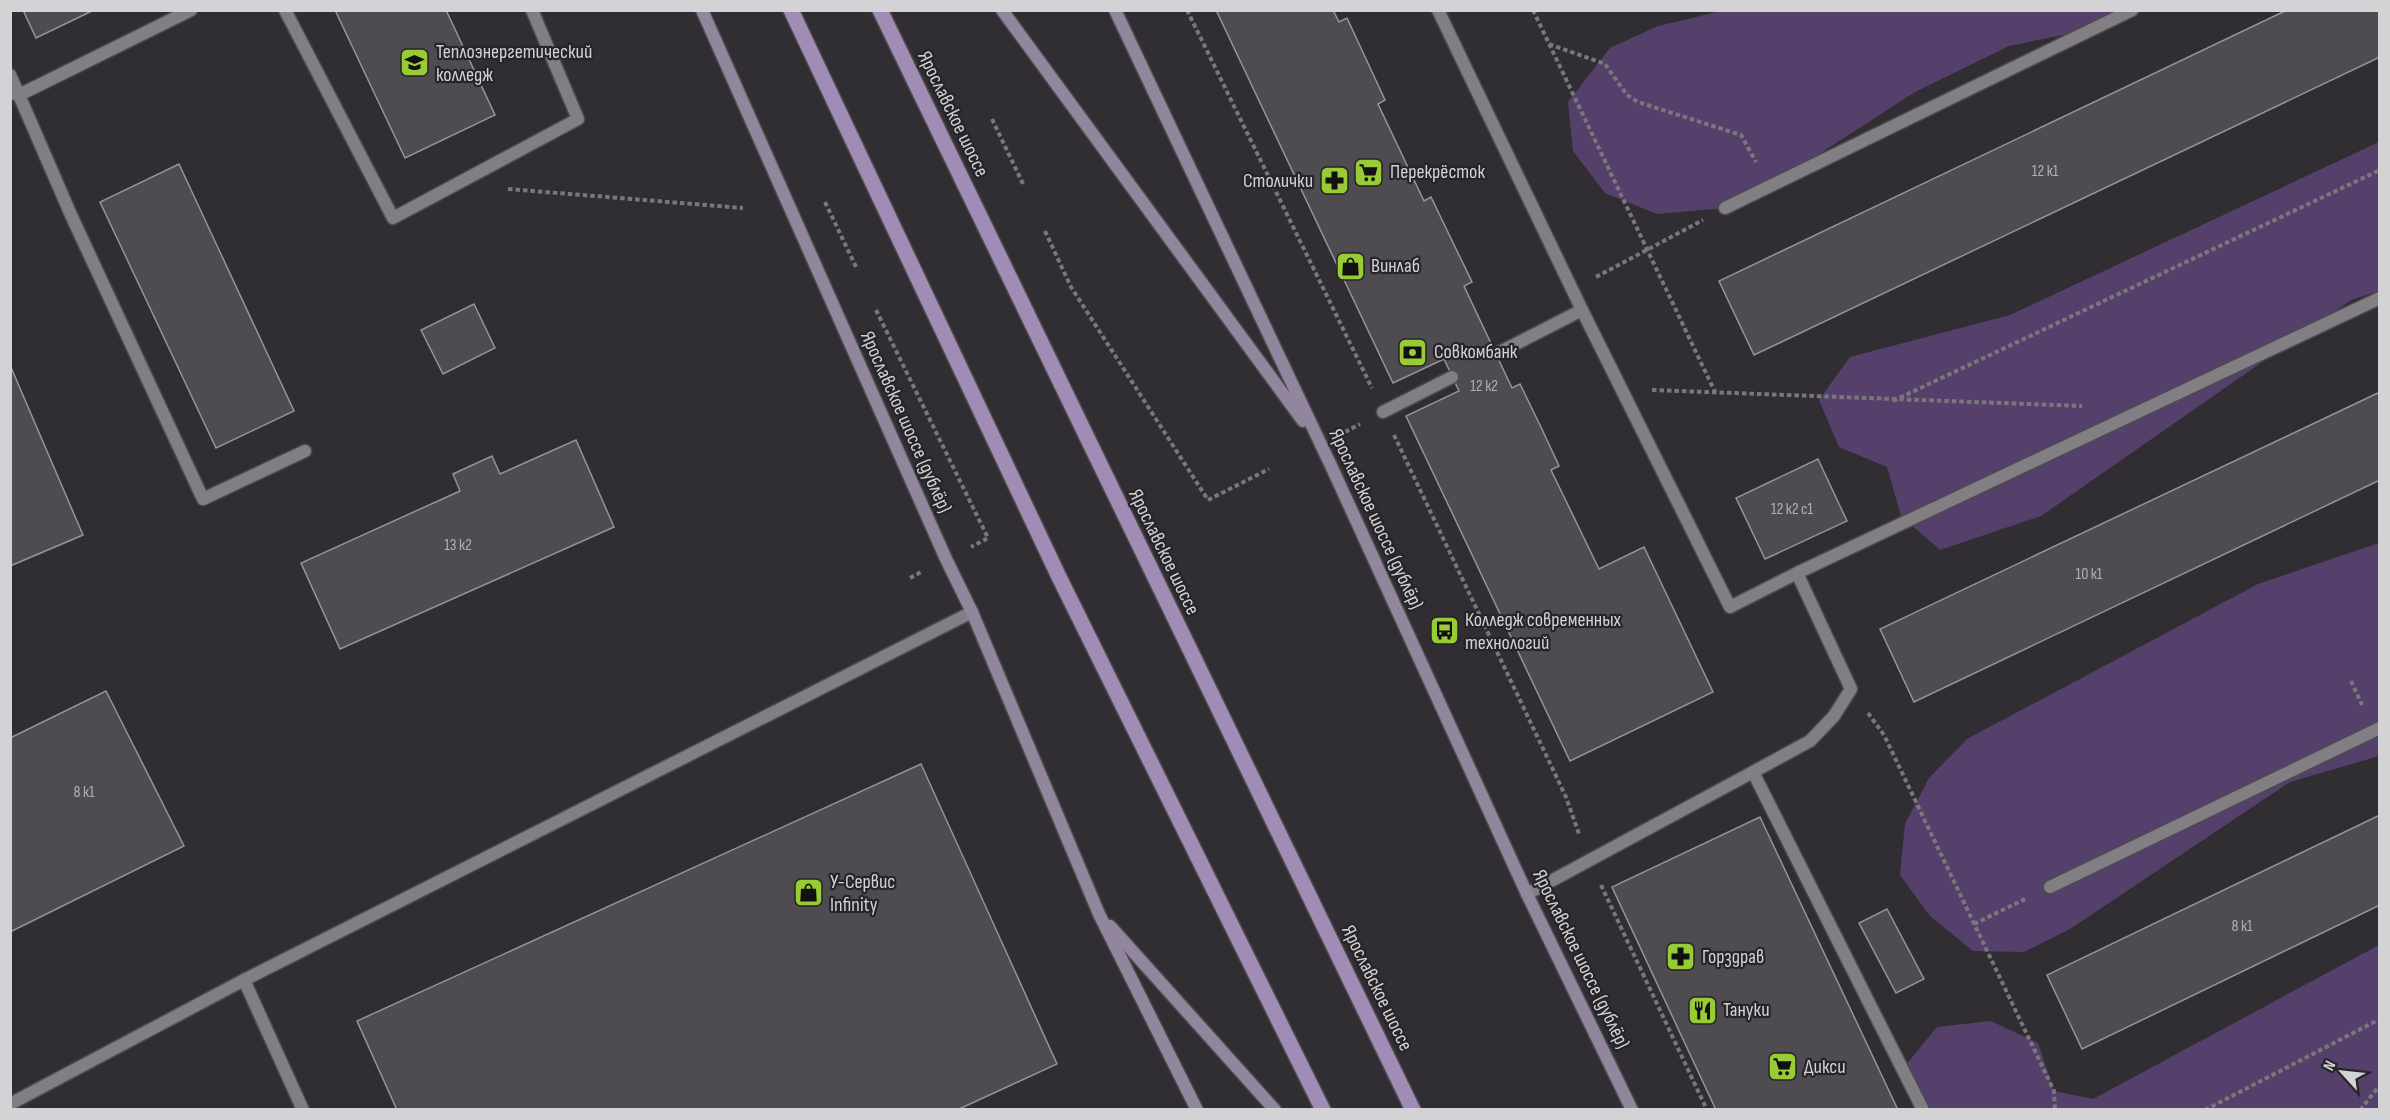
<svg xmlns="http://www.w3.org/2000/svg" width="2390" height="1120" font-family="'Sofia Sans Condensed',sans-serif">
<style>
.green{fill:#55406b}
.building{fill:#4e4c51;stroke:#969399;stroke-width:1.5}
.lines{fill:none;stroke-linecap:round;stroke-linejoin:round}
.lane-casing{stroke:#4d4b4f;stroke-width:15}
.secondary-casing{stroke:#4d4b4f;stroke-width:15}
.primary-casing{stroke:#4d4b4f;stroke-width:18}
.path{stroke:#79777b;stroke-width:4;stroke-dasharray:4.5 3;stroke-linecap:butt}
.lane{stroke:#817f84;stroke-width:12}
.secondary{stroke:#91869d;stroke-width:12}
.primary{stroke:#a18cb6;stroke-width:15}
.labels{text-anchor:middle;dominant-baseline:central;stroke-width:4.5;stroke-linejoin:round;paint-order:stroke}
.number-label{font-size:16px;fill:#b2b0b4}
.poi-label{font-size:20px;fill:#d3d2d5;stroke:#272529;text-anchor:start}
.street-label{font-size:20px;fill:#d3d2d5;stroke:#272529}
</style>
<rect width="100%" height="100%" fill="#312e33"/>
<g class="green">
<polygon points="1721,11 2126,11 2092,29 2009,46 1915,92 1768,187 1725,208 1657,214 1605,193 1573,151 1568,102 1610,48 1658,26"/>
<polygon points="2379,142 2379,291 2351,300 2041,516 1940,550 1901,516 1887,467 1839,447 1819,400 1850,357 2010,315"/>
<polygon points="2379,543 2379,756 2290,782 2070,929 2024,952 1973,951 1930,916 1900,875 1905,824 1929,778 1967,739 2258,584"/>
<polygon points="2379,945 2379,1109 1922,1109 1901,1071 1937,1027 1991,1021 2038,1043 2054,1091 2093,1099"/>
</g>
<g class="building">
<polygon points="23,10 94,10 36,38"/>
<polygon points="335,10 446,10 495,115 405,158"/>
<polygon points="1216,10 1333,10 1339,22 1347,18 1385,100 1378,104 1424,201 1431,197 1472,282 1464,286 1512,388 1520,384 1540,425 1559,466 1551,470 1599,569 1644,547 1713,692 1570,761 1406,416 1459,391 1444,359 1393,383"/>
<polygon points="2287,10 2380,10 2380,57 1754,355 1719,281"/>
<polygon points="179,164 294,411 216,448 100,202"/>
<polygon points="474,304 495,348 443,374 421,330"/>
<polygon points="10,365 83,535 10,566"/>
<polygon points="2380,392 2380,480 1914,702 1880,629"/>
<polygon points="576,440 614,527 340,649 301,563 460,491 453,474 492,456 500,474"/>
<polygon points="1818,459 1847,521 1765,559 1736,498"/>
<polygon points="106,691 184,846 10,932 10,738"/>
<polygon points="921,764 1057,1064 957,1110 397,1110 357,1021"/>
<polygon points="2380,815 2380,905 2082,1049 2047,975"/>
<polygon points="1760,817 1898,1110 1716,1110 1612,887"/>
<polygon points="1887,909 1924,979 1896,993 1859,923"/>
</g>
<g class="lines">
<defs>
<g id="lane">
<polyline points="285,10 393,218 578,119 532,10"/>
<polyline points="1438,10 1582,310 1496,354"/>
<polyline points="10,75 19,95 191,10"/>
<polyline points="10,93 19,95 71,215 203,499 305,451"/>
<polyline points="1725,208 2132,10"/>
<polyline points="1582,310 1730,607 1797,573 1851,689 1834,716 1810,741 1753,772 1923,1110"/>
<polyline points="1383,412 1452,377"/>
<polyline points="1797,573 2380,298"/>
<polyline points="2050,887 2380,728"/>
<polyline points="1527,894 1753,772"/>
<polyline points="244,980 303,1110"/>
<polyline points="10,1104 244,980 972,612"/>
</g>
<g id="secondary">
<polyline points="702,10 946,559 972,612 1099,914 1197,1110"/>
<polyline points="1002,10 1303,421"/>
<polyline points="1115,10 1333,470 1527,894 1632,1110"/>
<polyline points="1110,926 1275,1110"/>
</g>
<g id="primary">
<polyline points="791,10 1059,577 1323,1110"/>
<polyline points="880,10 1413,1110"/>
</g>
</defs>
<use href="#lane" class="lane-casing"/>
<use href="#secondary" class="secondary-casing"/>
<use href="#primary" class="primary-casing"/>
<g class="path">
<polyline points="1187,10 1372,388"/>
<polyline points="1533,10 1715,392"/>
<polyline points="1549,44 1605,64 1627,95 1638,102 1741,135 1756,162"/>
<polyline points="992,119 1024,186"/>
<polyline points="508,189 743,208"/>
<polyline points="825,202 857,269"/>
<polyline points="1045,231 1071,287 1208,500 1269,469"/>
<polyline points="1596,277 1703,220"/>
<polyline points="876,310 988,538 971,547"/>
<polyline points="1652,390 2082,406"/>
<polyline points="1893,401 2380,170"/>
<polyline points="1345,432 1360,424"/>
<polyline points="1394,435 1566,797 1579,834"/>
<polyline points="910,578 921,572"/>
<polyline points="2351,681 2362,705"/>
<polyline points="1868,713 1884,735 2054,1091 2055,1110"/>
<polyline points="1601,885 1707,1110"/>
<polyline points="1974,924 2027,898"/>
<polyline points="2205,1110 2380,1019"/>
<polyline points="2360,1110 2380,1085"/>
</g>
<use href="#lane" class="lane"/>
<use href="#secondary" class="secondary"/>
<use href="#primary" class="primary"/>
</g>
<defs>
<symbol id="university-square" viewBox="-11 -11 22 22"><rect x="-9" y="-9" width="18" height="18" rx="4" fill="#99cb35" stroke="#272529"/><path d="M0-5L7-2L0 1L-7-2ZM-4 1L0 2.5L4 1V4Q0 6-4 4Z" fill="#111"/></symbol>
<symbol id="supermarket-square" viewBox="-11 -11 22 22"><rect x="-9" y="-9" width="18" height="18" rx="4" fill="#99cb35" stroke="#272529"/><path d="M-6-5.5h2.5l.6 2H6L4.5 2H-2.5L-4.4-4H-6ZM-1.5 3.2a1.3 1.3 0 1 0 .1 0ZM3 3.2a1.3 1.3 0 1 0 .1 0Z" fill="#111"/></symbol>
<symbol id="pharmacy-square" viewBox="-11 -11 22 22"><rect x="-9" y="-9" width="18" height="18" rx="4" fill="#99cb35" stroke="#272529"/><path d="M-2-6h4v4h4v4h-4v4h-4v-4h-4v-4h4Z" fill="#111"/></symbol>
<symbol id="shop-square" viewBox="-11 -11 22 22"><rect x="-9" y="-9" width="18" height="18" rx="4" fill="#99cb35" stroke="#272529"/><path d="M-5-2.5h2.3a2.7 3.5 0 0 1 5.4 0H5L5.5 6h-11ZM-1.5-2.5h3a1.5 2.3 0 0 0-3 0Z" fill="#111"/></symbol>
<symbol id="bank-square" viewBox="-11 -11 22 22"><rect x="-9" y="-9" width="18" height="18" rx="4" fill="#99cb35" stroke="#272529"/><path d="M-6-4H6V4H-6ZM0-2.3a2.3 2.3 0 1 0 0 4.6a2.3 2.3 0 1 0 0-4.6Z" fill="#111"/></symbol>
<symbol id="bus-square" viewBox="-11 -11 22 22"><rect x="-9" y="-9" width="18" height="18" rx="4" fill="#99cb35" stroke="#272529"/><path d="M-5-6H5V4H4V6H2V4H-2V6H-4V4H-5ZM-3.5-4V0h7V-4ZM-3.5 1.2v1.5H-2V1.2ZM2 1.2v1.5H3.5V1.2Z" fill="#111"/></symbol>
<symbol id="restaurant-square" viewBox="-11 -11 22 22"><rect x="-9" y="-9" width="18" height="18" rx="4" fill="#99cb35" stroke="#272529"/><path d="M-5-6h1v4h1v-4h1v4h1v-4h1v5L-1.5 .5V6h-2V.5L-5-1ZM5-6V6H3V1.5H1.5Q1.5-4 5-6Z" fill="#111"/></symbol>
</defs>
<g fill-rule="evenodd">
<use href="#university-square" x="398" y="46" width="33" height="33"/>
<use href="#supermarket-square" x="1352" y="156" width="33" height="33"/>
<use href="#pharmacy-square" x="1318" y="164" width="33" height="33"/>
<use href="#shop-square" x="1334" y="250" width="33" height="33"/>
<use href="#bank-square" x="1396" y="336" width="33" height="33"/>
<use href="#bus-square" x="1428" y="614" width="33" height="33"/>
<use href="#shop-square" x="792" y="876" width="33" height="33"/>
<use href="#pharmacy-square" x="1664" y="940" width="33" height="33"/>
<use href="#restaurant-square" x="1686" y="994" width="33" height="33"/>
<use href="#supermarket-square" x="1766" y="1050" width="33" height="33"/>
</g>
<g class="labels">
<g class="number-label">
<text x="2045" y="171">12 к1</text>
<text x="1484" y="386">12 к2</text>
<text x="1792" y="509">12 к2 с1</text>
<text x="458" y="545">13 к2</text>
<text x="2089" y="574">10 к1</text>
<text x="84" y="792">8 к1</text>
<text x="2242" y="926">8 к1</text>
</g>
<g class="poi-label">
<text x="436" y="52">Теплоэнергетический<tspan x="436" dy="23">колледж</tspan></text>
<text x="1390" y="172">Перекрёсток</text>
<text x="1313" y="181" text-anchor="end">Столички</text>
<text x="1371" y="266">Винлаб</text>
<text x="1434" y="352">Совкомбанк</text>
<text x="1465" y="620">Колледж современных<tspan x="1465" dy="23">технологий</tspan></text>
<text x="830" y="882">У-Сервис<tspan x="830" dy="23">Infinity</tspan></text>
<text x="1702" y="957">Горздрав</text>
<text x="1723" y="1010">Тануки</text>
<text x="1804" y="1067">Дикси</text>
</g>
<g class="street-label">
<text transform="translate(953 114) rotate(64)">Ярославское шоссе</text>
<text transform="translate(906 422) rotate(66)">Ярославское шоссе (дублёр)</text>
<text transform="translate(1376 519) rotate(65)">Ярославское шоссе (дублёр)</text>
<text transform="translate(1164 552) rotate(64)">Ярославское шоссе</text>
<text transform="translate(1581 959) rotate(64)">Ярославское шоссе (дублёр)</text>
<text transform="translate(1377 988) rotate(64)">Ярославское шоссе</text>
</g>
</g>
<rect width="2390" height="1120" fill="none" stroke="#d3d2d5" stroke-width="24"/>
<g transform="translate(2342 1072) rotate(297)" stroke="#272529" stroke-width="4.5" paint-order="stroke">
<path d="M0-4.5L10 22L0 15L-10 22Z" fill="#d3d2d5"/>
<text y="-9" font-size="16" font-weight="bold" text-anchor="middle" fill="#d3d2d5">N</text>
</g>
</svg>
